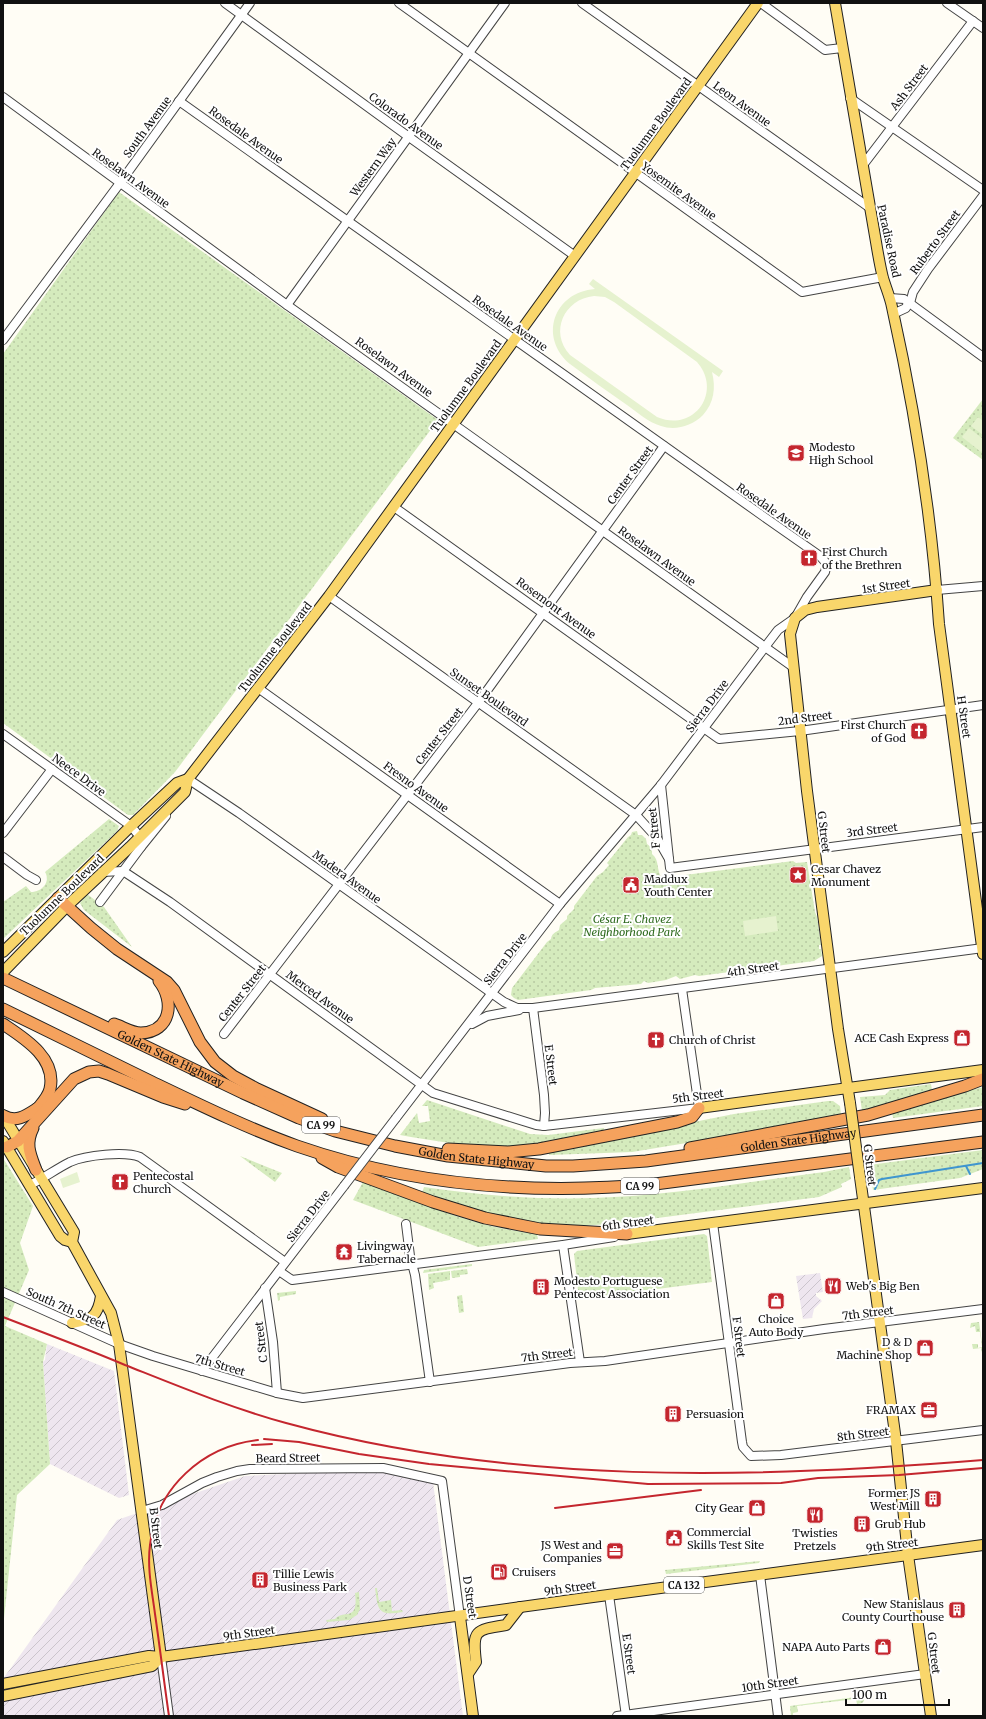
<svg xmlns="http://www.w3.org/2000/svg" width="986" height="1719" font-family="Merriweather,serif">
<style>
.industrial{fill:url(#industrial-furrows)}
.green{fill:url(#green-dots)}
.pitch{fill:#e6f2cf;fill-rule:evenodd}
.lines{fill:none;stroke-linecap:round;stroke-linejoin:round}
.stream{stroke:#3f96cf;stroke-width:2}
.minor-casing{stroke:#444;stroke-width:10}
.major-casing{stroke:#222;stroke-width:12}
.highway-casing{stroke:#222;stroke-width:13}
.minor{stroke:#fff;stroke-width:8}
.major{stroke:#f9d66b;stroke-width:10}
.highway{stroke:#f5a25d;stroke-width:11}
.rail{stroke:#c4262e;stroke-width:2}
.minor-bridge-casing{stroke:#444;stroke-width:10;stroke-linecap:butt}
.major-bridge-casing{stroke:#222;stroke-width:12;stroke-linecap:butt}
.minor-bridge{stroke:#fff;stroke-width:8}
.major-bridge{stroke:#f9d66b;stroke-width:10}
.labels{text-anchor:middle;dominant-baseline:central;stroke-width:4;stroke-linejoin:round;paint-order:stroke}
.shield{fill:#fff;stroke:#585858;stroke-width:1}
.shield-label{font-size:10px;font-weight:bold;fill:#111}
.street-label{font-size:11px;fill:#111;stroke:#fff}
.poi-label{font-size:11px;fill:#111;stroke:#fff;text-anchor:start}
.park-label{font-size:11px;font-style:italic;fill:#2f6b1f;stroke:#fff}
</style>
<defs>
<pattern id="industrial-furrows" width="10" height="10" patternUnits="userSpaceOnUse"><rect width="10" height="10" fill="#eee6ef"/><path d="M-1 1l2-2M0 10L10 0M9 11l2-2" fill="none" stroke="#cbc4cc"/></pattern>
<pattern id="green-dots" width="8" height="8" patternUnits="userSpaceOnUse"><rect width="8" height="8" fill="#d5ebbd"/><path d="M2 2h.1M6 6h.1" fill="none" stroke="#b6c8a1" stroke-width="1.8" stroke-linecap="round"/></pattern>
</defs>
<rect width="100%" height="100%" fill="#fffdf5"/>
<g class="industrial">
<polygon points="820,1273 823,1292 816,1293 816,1296 822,1301 814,1309 812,1318 803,1319 796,1276"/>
<polygon points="47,1344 114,1371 129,1495 119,1498 50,1464 43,1362 45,1360"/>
<polygon points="369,1470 433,1482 463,1716 3,1716 3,1679 117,1520 245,1476"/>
</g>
<g class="green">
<polygon points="119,192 438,420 175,772 133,815 128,815 3,723 3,354"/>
<polygon points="983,399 983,460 953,438"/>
<path d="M109,819L119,826L117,831L3,939V902L26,886L31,892C42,892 51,882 45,872Z"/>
<path d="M637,831L638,835H642L646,839L647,844L652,848V854C660,860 656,871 662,878L793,861L796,863L807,862L815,912L817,917L821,945H819V949H821L822,956L814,961L699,976L695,975L680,979L676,976L666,980L648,983L644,981L641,984L595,988L591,990L518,1000L514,998L511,995L512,988L547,942L551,939C552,933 555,933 559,930L560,925L567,919V916L574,909V906L597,876L603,872L609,865L607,863L628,837L631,835L632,832Z"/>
<polygon points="87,894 104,907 132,947 84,910 80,903"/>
<polygon points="931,1084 932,1090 879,1107 862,1111 860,1097 885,1095 890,1090"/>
<polygon points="983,1087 983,1106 893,1118 892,1111"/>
<path d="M427,1100L530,1134L548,1135L604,1128V1131C573,1137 542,1145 510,1147C475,1148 435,1141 400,1135L417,1113L419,1123L430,1121L428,1106H422Z"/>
<polygon points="828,1101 833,1101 840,1106 841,1115 747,1133 632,1152 549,1155 549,1151 734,1114"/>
<polygon points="983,1150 983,1169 960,1178 873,1190 869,1165"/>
<polygon points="240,1156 282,1173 275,1182"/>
<polygon points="3,1158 33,1206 20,1243 29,1270 5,1326 47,1344 43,1362 50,1464 17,1495 3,1628"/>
<path d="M849,1167L851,1179L841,1184L842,1187L819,1197L611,1224L578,1226L534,1223L498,1216L422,1193L424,1187C480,1195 536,1200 593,1198C670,1196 747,1182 824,1172Z"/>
<path d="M363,1182C390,1187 413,1201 439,1210C471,1222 503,1230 537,1234L538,1239L478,1247L353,1200Z"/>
<polygon points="704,1234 707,1236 712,1282 579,1299 574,1254 577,1251"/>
<polygon points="472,1264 472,1266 423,1273 424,1270"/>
<polygon points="467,1269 468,1274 460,1275 460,1277 452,1278 451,1271"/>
<polygon points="450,1271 450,1280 433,1283 434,1288 429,1290 428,1274"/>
<polygon points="296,1291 296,1294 280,1297 280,1300 278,1301 277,1293"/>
<polygon points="462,1295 464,1312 459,1313 457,1296"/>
<polygon points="979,1322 983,1350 982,1353 981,1348 973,1349 972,1344 978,1344 978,1348 982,1347 980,1332 976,1332 975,1326 970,1328 971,1323"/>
<polygon points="760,1561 759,1563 666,1574 665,1570"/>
<path d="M375,1588H377L379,1602L391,1600L392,1611L402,1610L403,1612C378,1616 378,1611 375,1588Z"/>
<path d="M359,1592L360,1609L357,1615L349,1620L327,1622L326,1620L335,1619C343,1609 359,1623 355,1593Z"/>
<polygon points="863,1696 864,1701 862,1703 857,1704 856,1699 797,1706 798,1712 793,1713 793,1716 791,1716 790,1706"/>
</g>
<g class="pitch">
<path d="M593,279L723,371L719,377L712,372C716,388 714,403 703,415C692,426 675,431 661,426C648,422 638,413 627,405C608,392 589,378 570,364C538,337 554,292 595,289L589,284ZM594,296L605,297L614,302L697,362C723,392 694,433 657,417L570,355C549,332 564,299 594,296Z"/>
<polygon points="978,417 983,421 983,435 971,426"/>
<polygon points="969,428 983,439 983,450 981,452 962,437"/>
<polygon points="776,916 778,931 745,936 743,921"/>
<polygon points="77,1172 80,1182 63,1188 60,1179"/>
</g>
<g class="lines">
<g class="stream">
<polyline points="966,1166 970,1174"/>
<polyline points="875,1189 879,1180 882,1179 983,1163"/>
</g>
<defs>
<g id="minor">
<polyline points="225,3 409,137 575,256"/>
<polyline points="399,3 802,292 883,277"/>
<polyline points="582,3 870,208"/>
<polyline points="761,3 825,50 842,48"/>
<polyline points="947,3 983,28"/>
<polyline points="3,97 287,305 793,667"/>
<polyline points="850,98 983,190"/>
<polyline points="179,101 770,521 820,556 827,564 825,572 807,597 795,618 778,630 765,647 661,785 560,904 396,1118"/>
<polyline points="863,165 973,21"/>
<polyline points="890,298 904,299 983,357"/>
<polyline points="910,303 913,292 928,269 983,196"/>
<polyline points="287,305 505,3"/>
<polyline points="893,314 906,308 908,303"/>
<polyline points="3,340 120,183 250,3"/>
<polyline points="394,507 719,739 800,731 983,705"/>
<polyline points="937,590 983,586"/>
<polyline points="329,596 636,815 657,838 669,859"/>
<polyline points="258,688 560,904"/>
<polyline points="3,734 131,826 140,837 141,847 100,902"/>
<polyline points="188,779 239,813 504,1002 517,1008 533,1008 983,948"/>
<polyline points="661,785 670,868 983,827"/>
<polyline points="3,833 52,769"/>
<polyline points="141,847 166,816"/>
<polyline points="3,857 27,875 36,880"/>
<polyline points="102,872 123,871 170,902 433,1093 536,1125 544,1126 699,1108 682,989"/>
<polyline points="533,1008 544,1095 545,1113 544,1126"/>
<polyline points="472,1024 487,1016 519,1010"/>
<polyline points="224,1034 478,703 664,446"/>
<path d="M30,1185C44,1178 56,1169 70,1162C86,1155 125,1151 140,1157L285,1262"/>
<polyline points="713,1223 742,1442 743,1447 751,1456 781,1455 983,1430"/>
<polyline points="406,1224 410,1256 415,1275 430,1382"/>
<polyline points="563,1245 580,1362"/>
<polyline points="279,1271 292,1280 563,1245 614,1237"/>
<polyline points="265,1288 273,1342 277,1393"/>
<polyline points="3,1292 119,1344 153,1356 277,1393 303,1398 570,1363 605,1361 824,1329 983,1309"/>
<polyline points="202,1371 344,1186"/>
<polyline points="142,1511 162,1505 202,1483 217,1477 237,1471 250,1469 383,1468 442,1481 460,1617"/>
<polyline points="760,1575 778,1716"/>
<polyline points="609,1595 626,1716"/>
<polyline points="161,1657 169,1716"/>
<polyline points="617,1716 925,1674"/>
</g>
<g id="major">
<path d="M835,3L876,242C878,254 880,266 883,278C886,288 890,297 892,307C915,411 932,518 939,624L983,954"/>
<polyline points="3,952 131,826 177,783 188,779"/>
<polyline points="3,972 67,906 130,847 185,792 188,779 329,596 758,3"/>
<polyline points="850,1103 838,1029 807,791 790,634 795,618 805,610 817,607 937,590"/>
<polyline points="699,1108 983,1070"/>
<polyline points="3,1115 74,1232 72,1242 111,1313 119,1344 161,1657"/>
<polyline points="3,1141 60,1236 65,1240 72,1242"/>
<polyline points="860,1177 896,1441 908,1555 931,1716"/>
<polyline points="627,1234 983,1188"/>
<path d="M72,1323C92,1320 98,1316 101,1296"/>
<polyline points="460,1617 473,1716"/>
<path d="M468,1674L476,1662C472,1630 475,1630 506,1625L520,1607"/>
<polyline points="3,1684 149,1656 161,1657 593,1597 983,1545"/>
<polyline points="3,1696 152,1666 161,1657"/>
</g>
<g id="highway">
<polyline points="58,898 91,928 117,949 167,982 174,990 200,1042 215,1062 233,1076 257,1089 322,1119"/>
<path id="s1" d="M3,978L243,1093L299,1118L335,1131L395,1146L448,1156L507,1162L546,1166H573L646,1161L983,1115"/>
<path d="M3,1009C53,1033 102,1058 152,1082C200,1105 247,1128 297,1146C412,1186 535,1195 655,1184L983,1142"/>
<path d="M3,1024C24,1038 57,1058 50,1089C48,1098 40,1105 35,1112"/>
<path d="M114,1024C123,1027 132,1033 141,1033C171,1032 175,1001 159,981"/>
<path d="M4,1116C17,1123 27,1115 38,1108"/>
<path d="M33,1128C25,1144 30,1154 36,1170"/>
<polyline points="7,1147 18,1141 74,1079 89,1072 99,1071 108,1074 163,1097 185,1104"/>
<polyline points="690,1148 868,1115 965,1086 983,1079"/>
<polyline points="448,1149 508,1152 539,1149 677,1122 692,1117 699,1108"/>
<polyline points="322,1158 338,1167 433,1202 485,1218 540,1229 627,1234"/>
</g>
</defs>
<use href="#minor" class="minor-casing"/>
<use href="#major" class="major-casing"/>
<use href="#highway" class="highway-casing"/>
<use href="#minor" class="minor"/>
<use href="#major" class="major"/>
<use href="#highway" class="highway"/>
<g class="rail">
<path d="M3,1317C44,1333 85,1348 125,1365C178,1386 231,1408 286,1423C512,1485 752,1479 983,1460"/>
<polyline points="264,1439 299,1442 359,1454 429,1464 648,1484 781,1483 818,1478 899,1475 983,1468"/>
<polyline points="252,1445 272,1444"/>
<polyline points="555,1508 701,1490"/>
<path d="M169,1716C164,1682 160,1648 155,1614C152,1591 147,1568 150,1545C156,1488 203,1446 258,1440"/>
</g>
<defs>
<polyline id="minor-bridge" points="344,1186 396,1118"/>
<polyline id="major-bridge" points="850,1103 860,1177"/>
</defs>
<use href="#minor-bridge" class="minor-bridge-casing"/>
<use href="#major-bridge" class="major-bridge-casing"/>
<use href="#minor-bridge" class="minor-bridge"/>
<use href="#major-bridge" class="major-bridge"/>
</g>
<defs>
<symbol id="school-square" viewBox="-11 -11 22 22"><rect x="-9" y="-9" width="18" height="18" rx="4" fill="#c4262e" stroke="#fff"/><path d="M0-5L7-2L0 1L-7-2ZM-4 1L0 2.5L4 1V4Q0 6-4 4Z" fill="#fff"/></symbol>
<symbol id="church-square" viewBox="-11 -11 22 22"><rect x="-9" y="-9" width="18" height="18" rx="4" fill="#c4262e" stroke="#fff"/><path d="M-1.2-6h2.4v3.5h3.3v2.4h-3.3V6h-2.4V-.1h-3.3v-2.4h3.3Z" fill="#fff"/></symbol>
<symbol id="sight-square" viewBox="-11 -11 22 22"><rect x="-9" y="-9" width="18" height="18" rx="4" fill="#c4262e" stroke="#fff"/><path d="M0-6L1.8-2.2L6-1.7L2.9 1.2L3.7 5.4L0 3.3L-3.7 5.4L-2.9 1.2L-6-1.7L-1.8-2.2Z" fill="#fff"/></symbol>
<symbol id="civic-square" viewBox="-11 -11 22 22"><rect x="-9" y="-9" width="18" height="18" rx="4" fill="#c4262e" stroke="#fff"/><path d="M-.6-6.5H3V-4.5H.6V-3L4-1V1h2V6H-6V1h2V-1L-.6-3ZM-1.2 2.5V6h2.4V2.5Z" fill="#fff"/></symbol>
<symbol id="shop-square" viewBox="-11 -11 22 22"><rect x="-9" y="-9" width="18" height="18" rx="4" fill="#c4262e" stroke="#fff"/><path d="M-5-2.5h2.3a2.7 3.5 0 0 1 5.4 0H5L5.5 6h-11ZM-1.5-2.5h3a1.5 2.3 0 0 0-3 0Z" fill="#fff"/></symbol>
<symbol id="temple-square" viewBox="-11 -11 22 22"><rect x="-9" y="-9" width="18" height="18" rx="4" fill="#c4262e" stroke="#fff"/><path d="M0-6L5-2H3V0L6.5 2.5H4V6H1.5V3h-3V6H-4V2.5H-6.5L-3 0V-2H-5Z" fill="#fff"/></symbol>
<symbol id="restaurant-square" viewBox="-11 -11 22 22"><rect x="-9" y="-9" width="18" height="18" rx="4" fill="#c4262e" stroke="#fff"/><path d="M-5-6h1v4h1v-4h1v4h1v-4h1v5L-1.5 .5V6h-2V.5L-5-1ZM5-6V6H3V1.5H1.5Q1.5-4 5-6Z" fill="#fff"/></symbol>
<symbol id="building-square" viewBox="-11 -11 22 22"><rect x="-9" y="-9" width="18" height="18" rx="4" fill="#c4262e" stroke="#fff"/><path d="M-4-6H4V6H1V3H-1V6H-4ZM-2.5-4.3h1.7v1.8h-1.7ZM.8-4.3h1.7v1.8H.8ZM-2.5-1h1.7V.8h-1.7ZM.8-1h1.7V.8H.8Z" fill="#fff"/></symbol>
<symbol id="office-square" viewBox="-11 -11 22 22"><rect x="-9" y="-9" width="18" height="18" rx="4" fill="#c4262e" stroke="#fff"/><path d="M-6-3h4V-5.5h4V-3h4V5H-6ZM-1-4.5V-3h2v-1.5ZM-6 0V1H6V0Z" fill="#fff"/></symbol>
<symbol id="fuel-square" viewBox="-11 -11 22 22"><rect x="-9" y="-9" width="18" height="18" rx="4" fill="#c4262e" stroke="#fff"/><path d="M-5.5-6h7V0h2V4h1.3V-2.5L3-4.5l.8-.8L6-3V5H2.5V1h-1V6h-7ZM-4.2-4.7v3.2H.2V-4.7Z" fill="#fff"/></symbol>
</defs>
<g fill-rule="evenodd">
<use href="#school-square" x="786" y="443" width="20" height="20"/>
<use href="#church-square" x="799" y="548" width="20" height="20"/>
<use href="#church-square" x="909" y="721" width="20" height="20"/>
<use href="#sight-square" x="788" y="865" width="20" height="20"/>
<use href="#civic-square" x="621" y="875" width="20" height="20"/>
<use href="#shop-square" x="952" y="1028" width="20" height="20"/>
<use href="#church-square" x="646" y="1030" width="20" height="20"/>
<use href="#church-square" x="110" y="1172" width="20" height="20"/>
<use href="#temple-square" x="334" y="1242" width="20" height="20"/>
<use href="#restaurant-square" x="823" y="1276" width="20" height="20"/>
<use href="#building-square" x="531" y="1277" width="20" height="20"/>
<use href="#shop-square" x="766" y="1291" width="20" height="20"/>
<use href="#shop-square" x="915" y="1338" width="20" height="20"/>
<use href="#office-square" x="919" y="1400" width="20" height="20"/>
<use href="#building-square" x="663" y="1404" width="20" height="20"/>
<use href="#building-square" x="923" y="1489" width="20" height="20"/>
<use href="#shop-square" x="747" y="1498" width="20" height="20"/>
<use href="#restaurant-square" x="805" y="1505" width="20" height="20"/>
<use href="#building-square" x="852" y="1514" width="20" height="20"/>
<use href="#civic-square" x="664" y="1528" width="20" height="20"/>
<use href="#office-square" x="605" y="1541" width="20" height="20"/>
<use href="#fuel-square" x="489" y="1562" width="20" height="20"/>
<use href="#building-square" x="250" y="1570" width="20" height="20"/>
<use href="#building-square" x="947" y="1600" width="20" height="20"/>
<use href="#shop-square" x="873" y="1637" width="20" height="20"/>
</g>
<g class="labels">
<g class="shield">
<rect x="302" y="1117" width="38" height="16" rx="3"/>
<rect x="621" y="1178" width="38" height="16" rx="3"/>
<rect x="664" y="1577" width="40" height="16" rx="3"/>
</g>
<g class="shield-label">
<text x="321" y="1125">CA 99</text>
<text x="640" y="1186">CA 99</text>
<text x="684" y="1585">CA 132</text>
</g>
<g class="street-label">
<text transform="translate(909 87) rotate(-53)">Ash Street</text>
<text transform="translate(742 104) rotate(36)">Leon Avenue</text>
<text transform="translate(406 121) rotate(36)">Colorado Avenue</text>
<text transform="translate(656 124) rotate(-54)">Tuolumne Boulevard</text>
<text transform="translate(147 127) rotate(-54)">South Avenue</text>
<text transform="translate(246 135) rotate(36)">Rosedale Avenue</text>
<text transform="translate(373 167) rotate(-54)">Western Way</text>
<text transform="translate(131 178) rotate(36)">Roselawn Avenue</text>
<text transform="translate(679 191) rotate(36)">Yosemite Avenue</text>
<text transform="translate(889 241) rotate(78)">Paradise Road</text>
<text transform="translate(935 242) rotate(-54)">Ruberto Street</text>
<text transform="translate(510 323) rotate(35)">Rosedale Avenue</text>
<text transform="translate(394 367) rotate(36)">Roselawn Avenue</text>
<text transform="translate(466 386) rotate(-54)">Tuolumne Boulevard</text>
<text transform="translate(630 475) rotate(-54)">Center Street</text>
<text transform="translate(774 511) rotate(35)">Rosedale Avenue</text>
<text transform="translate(657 556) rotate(36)">Roselawn Avenue</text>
<text transform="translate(886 586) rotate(-8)">1st Street</text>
<text transform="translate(556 608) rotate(36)">Rosemont Avenue</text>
<text transform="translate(275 647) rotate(-52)">Tuolumne Boulevard</text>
<text transform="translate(489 697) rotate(35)">Sunset Boulevard</text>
<text transform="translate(707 706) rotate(-53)">Sierra Drive</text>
<text transform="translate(964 717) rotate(82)">H Street</text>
<text transform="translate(805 718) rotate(-7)">2nd Street</text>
<text transform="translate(439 736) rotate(-52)">Center Street</text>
<text transform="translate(79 775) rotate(36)">Neece Drive</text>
<text transform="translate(416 787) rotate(36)">Fresno Avenue</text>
<text transform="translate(654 828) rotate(-96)">F Street</text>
<text transform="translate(872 830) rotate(-7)">3rd Street</text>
<text transform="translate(824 832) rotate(83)">G Street</text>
<text transform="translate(347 877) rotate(36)">Madera Avenue</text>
<text transform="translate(62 895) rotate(-44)">Tuolumne Boulevard</text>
<text transform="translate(505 959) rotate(-52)">Sierra Drive</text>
<text transform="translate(753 969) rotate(-8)">4th Street</text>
<text transform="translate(242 993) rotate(-52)">Center Street</text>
<text transform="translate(320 997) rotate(36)">Merced Avenue</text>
<text stroke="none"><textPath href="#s1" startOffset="186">Golden State Highway</textPath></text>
<text transform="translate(551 1065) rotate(83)">E Street</text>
<text transform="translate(698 1096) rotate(-7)">5th Street</text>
<text stroke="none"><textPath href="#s1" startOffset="834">Golden State Highway</textPath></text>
<text stroke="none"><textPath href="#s1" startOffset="510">Golden State Highway</textPath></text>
<text transform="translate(870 1165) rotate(83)">G Street</text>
<text transform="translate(308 1216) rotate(-52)">Sierra Drive</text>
<text transform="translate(628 1223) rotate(-8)">6th Street</text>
<text transform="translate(66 1308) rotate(24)">South 7th Street</text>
<text transform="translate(868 1313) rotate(-7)">7th Street</text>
<text transform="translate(739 1337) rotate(83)">F Street</text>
<text transform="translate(261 1342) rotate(-97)">C Street</text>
<text transform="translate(547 1355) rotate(-7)">7th Street</text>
<text transform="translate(220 1365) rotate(16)">7th Street</text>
<text transform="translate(863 1434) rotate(-7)">8th Street</text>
<text transform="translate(288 1458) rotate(-1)">Beard Street</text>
<text transform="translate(156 1528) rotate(83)">B Street</text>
<text transform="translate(892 1545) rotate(-7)">9th Street</text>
<text transform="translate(570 1588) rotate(-8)">9th Street</text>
<text transform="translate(470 1597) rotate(82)">D Street</text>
<text transform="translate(249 1633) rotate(-8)">9th Street</text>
<text transform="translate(934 1653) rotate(83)">G Street</text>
<text transform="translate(629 1654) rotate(82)">E Street</text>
<text transform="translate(770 1684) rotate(-8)">10th Street</text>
</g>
<g class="poi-label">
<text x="809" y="447">Modesto<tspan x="809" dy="13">High School</tspan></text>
<text x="822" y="552">First Church<tspan x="822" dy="13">of the Brethren</tspan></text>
<text x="906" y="725" text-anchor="end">First Church<tspan x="906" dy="13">of God</tspan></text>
<text x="811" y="869">Cesar Chavez<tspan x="811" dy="13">Monument</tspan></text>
<text x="644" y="879">Maddux<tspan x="644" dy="13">Youth Center</tspan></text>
<text x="949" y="1038" text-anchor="end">ACE Cash Express</text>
<text x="669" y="1040">Church of Christ</text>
<text x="133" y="1176">Pentecostal<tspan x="133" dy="13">Church</tspan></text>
<text x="357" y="1246">Livingway<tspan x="357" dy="13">Tabernacle</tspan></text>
<text x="554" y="1281">Modesto Portuguese<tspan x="554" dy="13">Pentecost Association</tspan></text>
<text x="846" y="1286">Web's Big Ben</text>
<text x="776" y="1319" text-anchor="middle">Choice<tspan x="776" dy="13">Auto Body</tspan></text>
<text x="912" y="1342" text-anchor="end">D &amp; D<tspan x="912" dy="13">Machine Shop</tspan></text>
<text x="916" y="1410" text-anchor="end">FRAMAX</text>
<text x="686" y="1414">Persuasion</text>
<text x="920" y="1493" text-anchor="end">Former JS<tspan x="920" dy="13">West Mill</tspan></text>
<text x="744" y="1508" text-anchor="end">City Gear</text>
<text x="875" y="1524">Grub Hub</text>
<text x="687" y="1532">Commercial<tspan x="687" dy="13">Skills Test Site</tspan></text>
<text x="815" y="1533" text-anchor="middle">Twisties<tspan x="815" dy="13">Pretzels</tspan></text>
<text x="602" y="1545" text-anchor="end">JS West and<tspan x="602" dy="13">Companies</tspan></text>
<text x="512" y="1572">Cruisers</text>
<text x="273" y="1574">Tillie Lewis<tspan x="273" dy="13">Business Park</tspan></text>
<text x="944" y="1604" text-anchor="end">New Stanislaus<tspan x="944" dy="13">County Courthouse</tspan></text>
<text x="870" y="1647" text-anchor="end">NAPA Auto Parts</text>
</g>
<g class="park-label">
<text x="632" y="919">César E. Chavez<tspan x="632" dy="13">Neighborhood Park</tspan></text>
</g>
</g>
<rect width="986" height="1719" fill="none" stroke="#111111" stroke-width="8"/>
<path d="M846 1699v6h103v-6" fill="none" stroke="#111111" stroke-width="2"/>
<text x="852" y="1699" font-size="12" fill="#111111" stroke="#ffffff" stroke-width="3" paint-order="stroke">100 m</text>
</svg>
